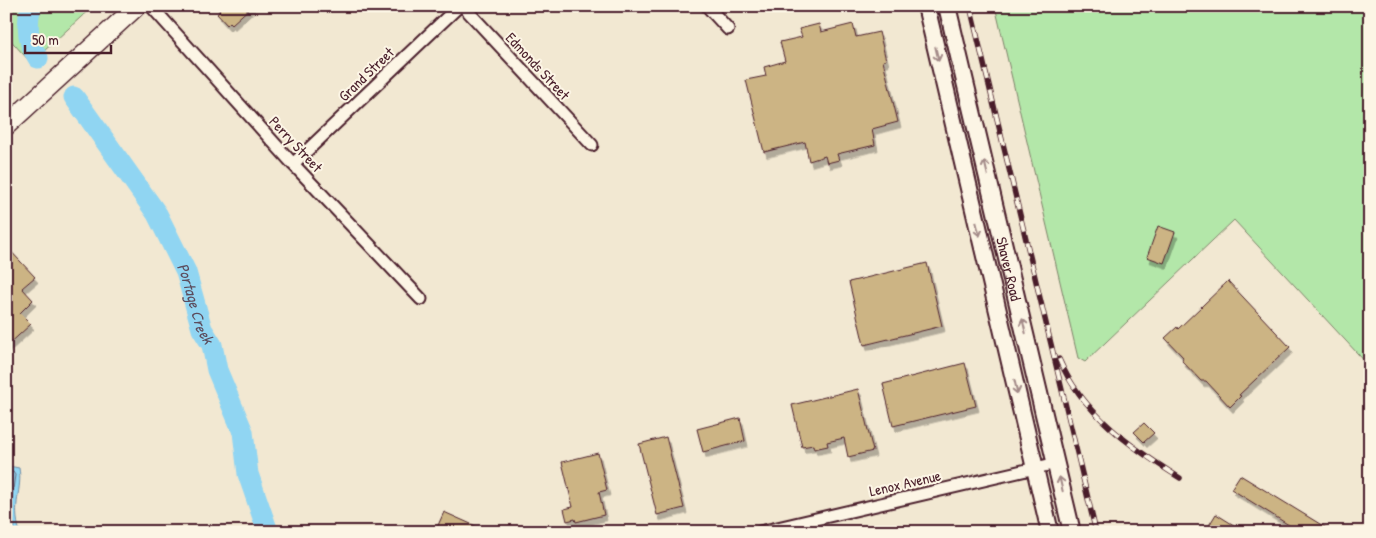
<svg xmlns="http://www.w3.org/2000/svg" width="1376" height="538" font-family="'Patrick Hand',sans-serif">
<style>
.green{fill:#b3e7a9;stroke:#7e836a}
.water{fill:#90d5f2;stroke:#748ca2}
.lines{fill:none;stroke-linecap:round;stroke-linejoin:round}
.shore{stroke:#66687b;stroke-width:1}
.river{stroke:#90d5f2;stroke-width:21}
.building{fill:#ccb484;stroke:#4a1f2b;filter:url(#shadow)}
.minor-casing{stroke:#4a1f2b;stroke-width:15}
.secondary-casing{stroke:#4a1f2b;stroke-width:20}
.primary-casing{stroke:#4a1f2b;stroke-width:21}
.minor{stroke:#fcf5e5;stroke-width:11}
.secondary{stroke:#fcf5e5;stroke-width:16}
.primary{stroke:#fcf5e5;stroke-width:18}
.rail-casing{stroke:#4a1f2b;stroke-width:5.5}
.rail{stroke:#fcf5e5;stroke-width:4;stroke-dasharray:11;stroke-linecap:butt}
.oneway{stroke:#a38a88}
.labels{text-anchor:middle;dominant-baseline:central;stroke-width:4;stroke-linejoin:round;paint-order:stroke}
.street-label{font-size:15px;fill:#4a1f2b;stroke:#fcf5e5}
.water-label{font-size:16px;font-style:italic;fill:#5c4c5d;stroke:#fcf5e5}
</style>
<defs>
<filter id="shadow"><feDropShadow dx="3" dy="5.5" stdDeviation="0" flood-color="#0004"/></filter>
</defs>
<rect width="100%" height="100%" fill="#f2e8d2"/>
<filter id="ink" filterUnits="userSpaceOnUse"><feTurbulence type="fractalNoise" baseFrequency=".02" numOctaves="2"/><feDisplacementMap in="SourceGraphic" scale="10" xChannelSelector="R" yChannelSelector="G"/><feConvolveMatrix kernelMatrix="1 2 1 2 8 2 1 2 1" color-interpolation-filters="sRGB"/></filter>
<g filter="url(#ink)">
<g class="green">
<polygon points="6,6 93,6 31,63 6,35"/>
<polygon points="995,6 1370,6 1370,367 1234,220 1085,362 1078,358"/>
</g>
<path class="water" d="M9,466L19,468C23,489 11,505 20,532H6V468Z"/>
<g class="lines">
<polyline class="shore" points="6,472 13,472 15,475 11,504 15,532"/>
<g class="river">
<path d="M31,6C26,25 27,42 38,58"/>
<path id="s1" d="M74,97L157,214L186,272L202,329L212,345L217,370L243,432L248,474L268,532"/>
</g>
</g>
<g class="building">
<polygon points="215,6 252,6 232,24 230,22 227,25 217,14 220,11"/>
<polygon points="819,24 821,32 853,24 856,37 879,32 886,60 883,61 898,122 872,129 875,145 837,154 839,160 827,163 825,156 809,161 805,142 764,152 746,80 766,76 764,67 785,61 780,42 802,37 799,29"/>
<polygon points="1158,226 1175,232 1164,263 1147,257"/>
<polygon points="6,246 35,277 22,288 33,300 20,313 31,324 6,347"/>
<polygon points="927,263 942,326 864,345 849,282"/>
<polygon points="1228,281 1290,347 1239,395 1241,396 1230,407 1206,381 1201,381 1182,361 1183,357 1165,338 1177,327 1178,329"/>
<polygon points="965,363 976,406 893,426 883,384"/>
<polygon points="858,389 873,451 848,457 844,438 827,442 828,446 814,449 813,445 802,447 792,405"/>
<polygon points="740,418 745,441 703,452 697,429"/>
<polygon points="1144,423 1154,433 1144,442 1134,432"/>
<polygon points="666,437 684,508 657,515 639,444"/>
<polygon points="598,453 607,490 599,492 604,515 576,522 575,519 567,521 564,509 573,507 562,462"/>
<polygon points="1240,475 1333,532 1300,532 1231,489"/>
<polygon points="444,512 489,532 435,532"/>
<polygon points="1216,514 1245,532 1205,532"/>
</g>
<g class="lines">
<defs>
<g id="minor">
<polyline points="151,6 293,164 421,299"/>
<polyline points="463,6 592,145"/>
<polyline points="707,6 728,29"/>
<polyline points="293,164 459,6"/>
<polyline points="760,532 1057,463"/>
</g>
<g id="secondary">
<polyline points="926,6 1050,532"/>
<path id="s2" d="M947,6L1072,532"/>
</g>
<polyline id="primary" points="6,126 137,6"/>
</defs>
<use href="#minor" class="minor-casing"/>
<use href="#secondary" class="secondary-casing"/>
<use href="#primary" class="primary-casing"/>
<use href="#minor" class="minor"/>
<use href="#secondary" class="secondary"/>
<use href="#primary" class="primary"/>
<defs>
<g id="rail">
<polyline points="970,6 1096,532"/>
<path d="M1059,359C1082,413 1132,448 1180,478"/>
</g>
</defs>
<use href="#rail" class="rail-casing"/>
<use href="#rail" class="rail"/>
</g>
<defs><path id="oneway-shaft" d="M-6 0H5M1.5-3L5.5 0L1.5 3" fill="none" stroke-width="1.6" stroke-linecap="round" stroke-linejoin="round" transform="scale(1.25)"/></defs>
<g class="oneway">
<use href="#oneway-shaft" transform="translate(937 54) rotate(77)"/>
<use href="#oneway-shaft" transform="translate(986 168) rotate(-103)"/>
<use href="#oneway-shaft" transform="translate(978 229) rotate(76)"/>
<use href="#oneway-shaft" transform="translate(1024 326) rotate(-103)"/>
<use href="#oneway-shaft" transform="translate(1016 387) rotate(77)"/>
<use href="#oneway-shaft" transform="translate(1061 484) rotate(-103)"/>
</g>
</g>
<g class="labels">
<g class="street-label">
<text transform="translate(538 66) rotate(47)">Edmonds Street</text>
<text transform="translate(366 74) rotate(-44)">Grand Street</text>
<text transform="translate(296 144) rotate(47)">Perry Street</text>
<text stroke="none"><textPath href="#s2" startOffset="270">Shaver Road</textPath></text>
<text transform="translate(905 483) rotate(-13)">Lenox Avenue</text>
</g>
<g class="water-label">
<text stroke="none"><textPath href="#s1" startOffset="241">Portage Creek</textPath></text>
</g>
</g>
<rect width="1376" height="538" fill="none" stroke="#fcf5e5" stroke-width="25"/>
<rect x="12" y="12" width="1351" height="513" fill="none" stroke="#4a1f2b" stroke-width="2" filter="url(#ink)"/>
<path d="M25 45v8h86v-8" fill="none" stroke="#4a1f2b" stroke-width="2.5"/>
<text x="32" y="45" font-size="15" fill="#4a1f2b" stroke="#fcf5e5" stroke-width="4" paint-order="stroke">50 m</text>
</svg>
